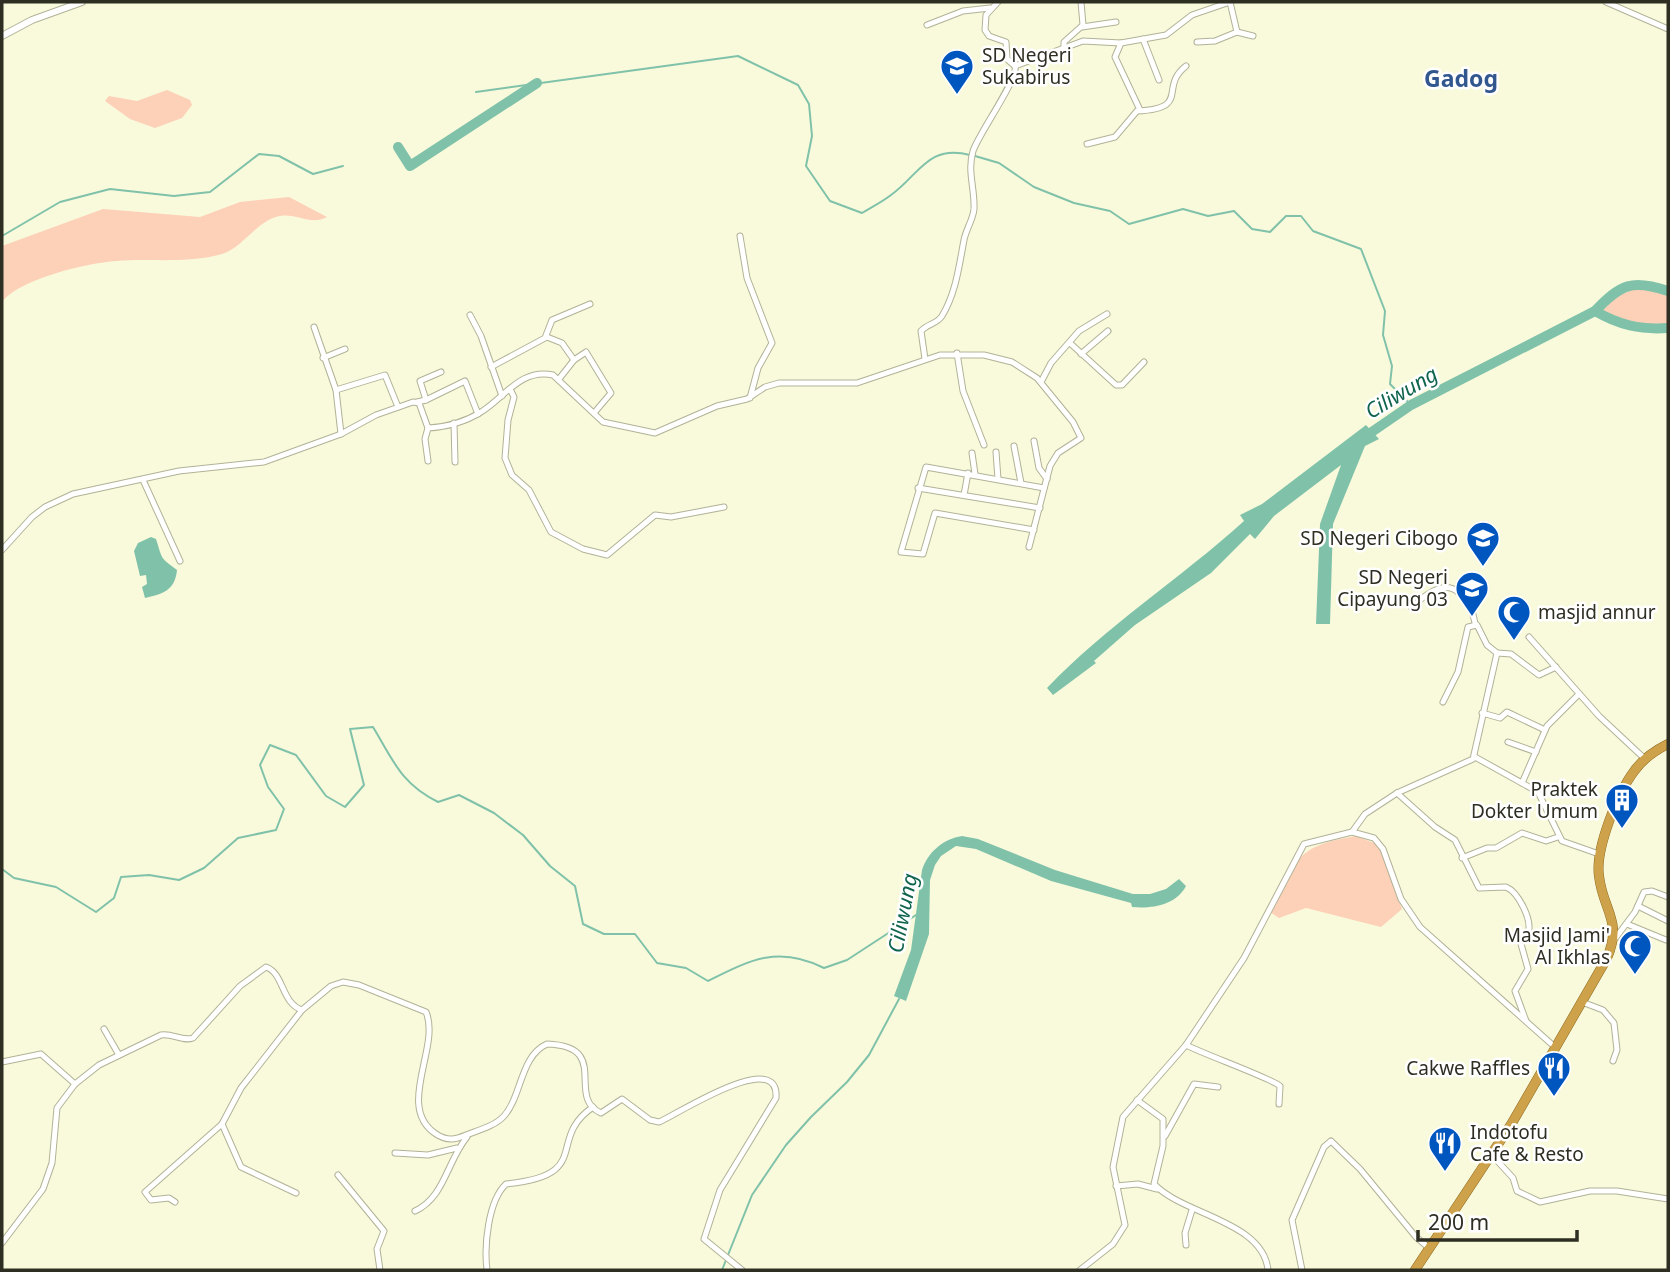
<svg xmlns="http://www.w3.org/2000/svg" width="1670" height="1272" font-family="'Noto Sans',sans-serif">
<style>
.green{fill:#fdd0b8}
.water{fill:#80c2a9}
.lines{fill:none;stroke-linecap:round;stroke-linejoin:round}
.stream{stroke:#80c2a9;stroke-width:2}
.river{stroke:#80c2a9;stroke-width:10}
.minor-casing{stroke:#b2b297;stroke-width:7}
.tertiary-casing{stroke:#b2b297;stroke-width:8}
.trunk-casing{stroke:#8e6a20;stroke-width:10}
.minor{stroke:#fff;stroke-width:5}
.tertiary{stroke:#fff;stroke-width:6}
.trunk{stroke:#cea24b;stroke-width:9}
.labels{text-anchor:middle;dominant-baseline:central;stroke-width:5;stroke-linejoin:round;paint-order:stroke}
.poi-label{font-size:19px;fill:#2e2e23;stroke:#fff;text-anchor:end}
.water-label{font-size:21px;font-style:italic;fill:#10644d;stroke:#fff}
.quarter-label{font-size:23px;font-weight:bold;fill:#32578e;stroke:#fff}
</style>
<rect width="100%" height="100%" fill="#f9fadc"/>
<g class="green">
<polygon points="167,90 190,100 192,105 182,118 155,128 130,119 105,101 109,96 137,101"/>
<path d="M289,197L327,217C311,226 297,213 280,216C257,220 243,248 222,254C188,264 151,258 116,261C87,263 19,279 2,302V246L103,209L200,217L240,202Z"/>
<path d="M1635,284L1668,291V328C1640,330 1619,325 1595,311L1616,288Z"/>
<path d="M1356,836L1374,843L1380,850L1402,909L1381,927L1306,908L1279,918L1270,912C1296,860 1295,846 1356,836Z"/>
</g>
<g class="water">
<path d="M1366,425L1379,439L1365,446L1333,524L1330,624H1316L1320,524L1341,465L1274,516L1255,539L1250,534L1211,573L1135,625L1094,661L1096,663L1053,695L1047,688C1106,626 1180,579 1244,521L1240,515L1262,504Z"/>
<path d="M151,537L156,539C163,561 160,557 177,570C175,591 162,594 145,598L142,587L147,584L146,575L140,576L134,551L138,543Z"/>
<path d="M962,836L978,839L1055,870L1133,894H1150L1166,889L1179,879L1186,886C1176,905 1152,909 1132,907L1131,903L1051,881L976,849L956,846L941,856L935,865L930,880L929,934L906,1001L894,996L911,950L922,870C928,852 943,839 962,836Z"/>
</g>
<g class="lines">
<g class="stream">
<path d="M476,92L738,56L798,85L809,104L812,136L806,166L830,201L862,213C872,207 882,202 891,195C920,174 928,144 970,155"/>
<polyline points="975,156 999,163 1034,187 1074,203 1110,211 1129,224 1183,209 1208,216 1234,211 1252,229 1270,232 1286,216 1301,216 1313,231 1361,249 1385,311 1383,335 1392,366 1390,384 1411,405"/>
<polyline points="2,236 60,202 110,189 174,196 210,192 259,154 279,156 313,174 343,166"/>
<path d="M2,869L14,878L56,887L96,912L114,898L121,877L149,875L179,880L204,868L238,838L276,830L284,809L268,787L260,765L270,745L296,755L326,796L345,807L364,785L350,729L373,727C393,760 401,784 438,802L459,795L494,813L523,835L550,866L575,886L583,924L604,934H635L657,963L686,968L708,981C750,960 778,945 824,968L847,960L916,915"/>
<polyline points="722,1270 752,1195 786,1145 811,1117 847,1082 869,1055 899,999"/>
</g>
<g class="river">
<polyline points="398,147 410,166 537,83"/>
<path d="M1595,311C1619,325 1640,330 1668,328"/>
<path d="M1363,438L1411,405L1595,311C1621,284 1632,279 1668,291"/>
</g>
<defs>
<g id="minor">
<polyline points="998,2 986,15 985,30 989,36 1006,42 1007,59 1015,66"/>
<polyline points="1606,2 1668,29"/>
<polyline points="927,25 963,11 990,8"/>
<polyline points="1082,27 1116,22"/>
<polyline points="1237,32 1253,36"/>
<polyline points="1143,39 1159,80"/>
<polyline points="1197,42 1215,41 1237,32 1230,2"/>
<polyline points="1121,43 1115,57 1140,110"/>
<polyline points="1064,49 1064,42 1083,25 1081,2"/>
<polyline points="1015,66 1083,41 1121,43 1166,35 1192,15 1230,2"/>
<path d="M1087,144L1115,137L1137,111C1192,108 1158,88 1186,66"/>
<polyline points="740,236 747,278 772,343 758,368 750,398"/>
<polyline points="470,315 481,336 502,396"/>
<polyline points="314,327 336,390 341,434"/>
<polyline points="547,337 562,343 574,360"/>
<polyline points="1071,344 1116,385 1122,385 1144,362"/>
<polyline points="957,353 963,391 984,445"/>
<polyline points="1081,354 1108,331"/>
<polyline points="323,358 345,349"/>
<path d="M925,359L921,331C927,324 937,324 942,316C956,293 959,266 964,240C966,229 973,220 974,209C975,189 967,171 973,151C979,133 1019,78 1015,66"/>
<polyline points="491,367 545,338 552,320 590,304"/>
<polyline points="559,379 574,360 586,352 611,393 594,413"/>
<polyline points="1041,382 1051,363 1079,331 1107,314"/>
<polyline points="510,389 514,397 508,420 505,458 512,475 529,490 551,532 583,549 607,555 655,515 671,517 724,507"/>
<polyline points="336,390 385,375 398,407"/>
<polyline points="426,400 420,381 441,372"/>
<polyline points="417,402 426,400 465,381 478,414"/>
<polyline points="454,423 455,462"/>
<polyline points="428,428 425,439 428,461"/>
<polyline points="1034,441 1039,468 1047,479"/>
<polyline points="1014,446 1021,483"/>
<polyline points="996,452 998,479"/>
<polyline points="972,453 975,474"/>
<polyline points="143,480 180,561"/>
<polyline points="918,488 1040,508"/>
<polyline points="964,495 968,473"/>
<polyline points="1034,530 935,513 923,554 901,552 926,467 1044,488"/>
<path d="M2,550L32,517L45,507L73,494L179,471L264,462L341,434L376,415L413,402L419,403L428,428C446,427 465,422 481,412C505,397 521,368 553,375L603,422L655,433L717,406L747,399L765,387L779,383H857L940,355H984L1012,362L1037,378L1073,422L1081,438L1058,453L1050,466L1029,547"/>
<polyline points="1473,576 1472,610 1475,623"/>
<path d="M1412,608C1422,597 1443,579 1458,592C1463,596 1465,599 1472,602"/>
<polyline points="1529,637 1599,716 1645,759"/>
<polyline points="1443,702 1458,672 1468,627 1477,625 1487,645 1497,653"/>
<polyline points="1482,713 1500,718 1507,712 1545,730"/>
<polyline points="1508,742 1536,752"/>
<polyline points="1475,757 1538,792 1562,841 1599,854"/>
<polyline points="1522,783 1547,726 1579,694"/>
<path d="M1397,793L1435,827L1455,840L1479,888L1506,887C1518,892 1533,920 1528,934C1526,938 1523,940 1521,944L1528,969L1515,991L1526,1021"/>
<polyline points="1352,832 1365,814 1397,793 1473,759 1497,653 1511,654 1539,675 1556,667"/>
<polyline points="1462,858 1487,848 1496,848 1522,833 1546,841 1558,837"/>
<polyline points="1638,906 1668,921"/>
<polyline points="1627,924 1666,940"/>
<polyline points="1614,940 1635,912 1644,892 1652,891 1668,897"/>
<polyline points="1582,1002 1603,1010 1614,1023 1617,1050 1613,1061"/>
<polyline points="104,1029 119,1055"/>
<path d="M1186,1045C1201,1053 1275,1080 1280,1086L1279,1104"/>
<path d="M2,1062L41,1054L75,1084L99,1065L161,1035C173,1033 182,1042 193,1038L240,986L266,967C284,973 281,1003 302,1010"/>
<path d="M1137,1100L1163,1119V1146L1154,1184C1183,1215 1263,1221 1268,1270"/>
<polyline points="222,1124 241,1167 296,1193"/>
<polyline points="1165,1136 1194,1084 1218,1087"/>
<polyline points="395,1153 428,1155 457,1148"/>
<polyline points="1491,1154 1513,1178 1517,1191 1540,1202 1590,1191 1617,1191 1668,1199"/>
<polyline points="338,1175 384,1231 377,1249 380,1270"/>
<polyline points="1116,1186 1138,1184 1157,1189"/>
<path d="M175,1202L169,1198L151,1200L145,1192L222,1124L241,1088L302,1010L331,986L343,982L359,985L426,1012C441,1047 395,1107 436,1134C447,1141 455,1140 466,1135C479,1130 495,1126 504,1116C522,1096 520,1056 547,1044C612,1046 565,1097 601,1113L622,1099L650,1120L659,1122C673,1117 780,1046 776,1098L720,1190L704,1239L742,1270"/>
<path d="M415,1211C445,1197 447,1161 467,1137"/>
<polyline points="2,1243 43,1189 52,1163 57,1108 75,1084"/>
<polyline points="1186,1245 1185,1233 1192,1210"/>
<path d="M487,1270C484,1246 488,1201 506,1184C595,1175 545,1140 593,1107"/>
<polyline points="1080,1270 1113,1244 1125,1225 1113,1167 1123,1117 1186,1045 1244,958 1304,844 1352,832 1374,838 1383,849 1401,899 1420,927 1556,1048"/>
<polyline points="1302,1270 1292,1220 1324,1147 1331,1141 1360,1169 1416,1237 1428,1247"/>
</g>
<polyline id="tertiary" points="2,36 32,20 82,2"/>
<path id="trunk" d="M1415,1270L1512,1123L1607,958C1623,921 1603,911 1599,876C1595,849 1618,792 1635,770C1643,759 1656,750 1668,744"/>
</defs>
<use href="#minor" class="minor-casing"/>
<use href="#tertiary" class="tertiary-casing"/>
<use href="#trunk" class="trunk-casing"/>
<use href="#minor" class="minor"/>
<use href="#tertiary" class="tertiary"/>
<use href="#trunk" class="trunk"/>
</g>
<defs>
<symbol id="school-pin" viewBox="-11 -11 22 30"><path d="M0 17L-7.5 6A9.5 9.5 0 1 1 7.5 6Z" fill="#0056bf" stroke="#fff"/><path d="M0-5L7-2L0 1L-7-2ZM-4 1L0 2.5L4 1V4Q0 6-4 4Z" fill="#fff"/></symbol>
<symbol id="mosque-pin" viewBox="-11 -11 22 30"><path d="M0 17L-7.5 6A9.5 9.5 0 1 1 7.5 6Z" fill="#0056bf" stroke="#fff"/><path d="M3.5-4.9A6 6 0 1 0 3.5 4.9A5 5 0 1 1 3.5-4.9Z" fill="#fff"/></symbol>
<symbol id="building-pin" viewBox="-11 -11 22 30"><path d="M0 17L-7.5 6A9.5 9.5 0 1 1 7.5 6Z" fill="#0056bf" stroke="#fff"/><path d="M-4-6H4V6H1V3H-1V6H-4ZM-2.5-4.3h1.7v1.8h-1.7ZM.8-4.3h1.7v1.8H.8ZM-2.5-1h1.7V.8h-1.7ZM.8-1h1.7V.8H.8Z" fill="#fff"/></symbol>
<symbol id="restaurant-pin" viewBox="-11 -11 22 30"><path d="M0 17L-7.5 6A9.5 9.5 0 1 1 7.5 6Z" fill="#0056bf" stroke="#fff"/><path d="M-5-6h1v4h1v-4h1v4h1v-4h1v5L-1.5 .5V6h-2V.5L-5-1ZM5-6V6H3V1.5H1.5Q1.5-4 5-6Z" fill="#fff"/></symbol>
</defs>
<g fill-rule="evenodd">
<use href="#school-pin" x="938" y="47" width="38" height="52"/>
<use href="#school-pin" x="1464" y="519" width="38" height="52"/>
<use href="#school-pin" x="1453" y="569" width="38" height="52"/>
<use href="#mosque-pin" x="1495" y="593" width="38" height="52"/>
<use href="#building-pin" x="1603" y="781" width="38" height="52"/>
<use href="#mosque-pin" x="1616" y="927" width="38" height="52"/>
<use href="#restaurant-pin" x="1535" y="1049" width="38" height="52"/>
<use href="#restaurant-pin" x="1426" y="1124" width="38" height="52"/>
</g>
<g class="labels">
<g class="poi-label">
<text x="982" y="55" text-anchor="start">SD Negeri<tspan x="982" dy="22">Sukabirus</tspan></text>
<text x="1458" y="538">SD Negeri Cibogo</text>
<text x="1448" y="577">SD Negeri<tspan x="1448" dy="22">Cipayung 03</tspan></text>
<text x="1538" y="612" text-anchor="start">masjid annur</text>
<text x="1598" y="789">Praktek<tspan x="1598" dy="22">Dokter Umum</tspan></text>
<text x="1610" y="935">Masjid Jami'<tspan x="1610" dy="22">Al Ikhlas</tspan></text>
<text x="1530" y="1068">Cakwe Raffles</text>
<text x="1470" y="1132" text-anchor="start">Indotofu<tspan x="1470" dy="22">Cafe &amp; Resto</tspan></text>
</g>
<g class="water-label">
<text transform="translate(1401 392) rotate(-31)">Ciliwung</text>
<text transform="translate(902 913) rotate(-79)">Ciliwung</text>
</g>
<g class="quarter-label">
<text x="1461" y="78">Gadog</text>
</g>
</g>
<rect width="1670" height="1272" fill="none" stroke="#2e2e23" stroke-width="7"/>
<path d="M1418 1230v10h159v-10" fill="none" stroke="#2e2e23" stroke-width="3.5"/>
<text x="1428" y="1230" font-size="21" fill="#2e2e23" stroke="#ffffff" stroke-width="5" paint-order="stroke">200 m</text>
</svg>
